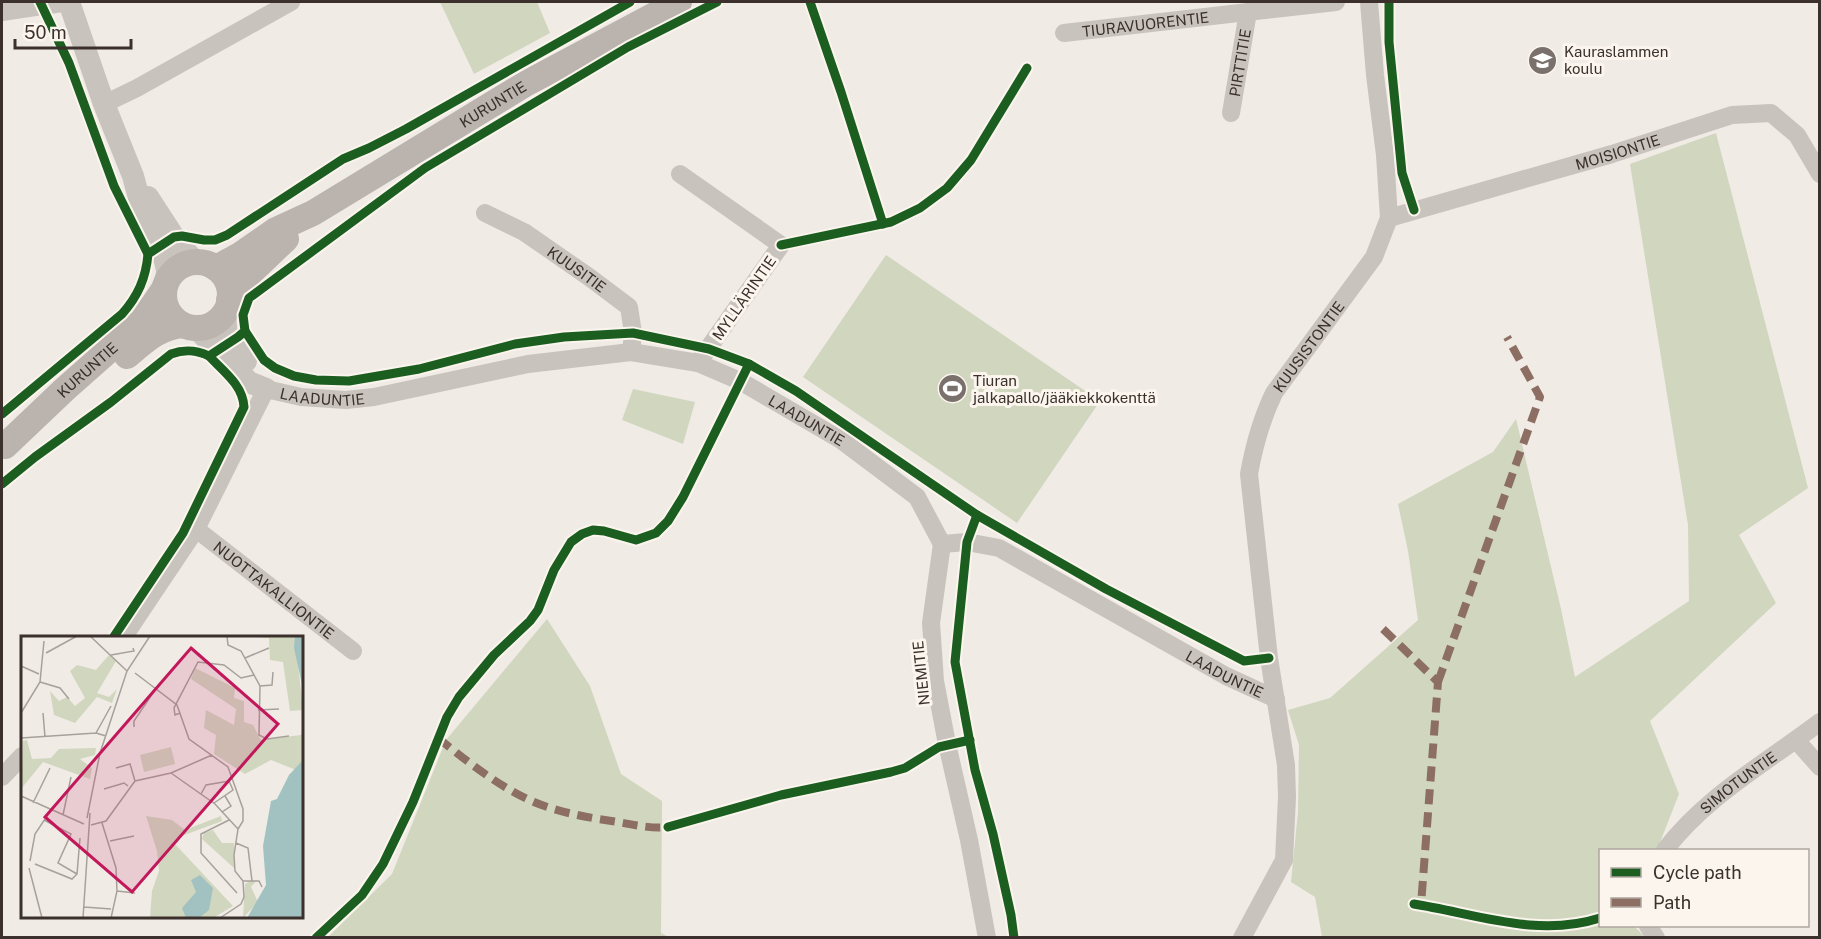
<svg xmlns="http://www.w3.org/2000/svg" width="1821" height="939" font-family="'Public Sans',sans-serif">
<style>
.green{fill:#d1d6bf}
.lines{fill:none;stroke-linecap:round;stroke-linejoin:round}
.minor{stroke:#c9c3be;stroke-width:18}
.tertiary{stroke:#c9c3be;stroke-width:22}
.secondary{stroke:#bab3ae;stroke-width:26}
.quiet{stroke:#8d6e63;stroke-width:8;stroke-dasharray:15 8;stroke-linecap:butt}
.cycleway-casing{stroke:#fbf5ee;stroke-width:13}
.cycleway{stroke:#1b5e20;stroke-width:9}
.labels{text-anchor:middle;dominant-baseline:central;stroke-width:6;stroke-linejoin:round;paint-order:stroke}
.street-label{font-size:15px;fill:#3b302b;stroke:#fbf5ee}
.poi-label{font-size:15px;fill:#3b302b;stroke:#fbf5ee;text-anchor:start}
.inset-road{fill:none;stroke:#a8a09b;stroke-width:1.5}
.view{fill:#c2185b;fill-opacity:0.15;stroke:#c2185b;stroke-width:3}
.inset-edge{fill:none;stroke:#3b302b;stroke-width:3}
</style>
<rect width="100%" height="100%" fill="#f0ebe5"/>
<g class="green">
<polygon points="440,2 537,2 550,33 474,74"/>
<polygon points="1716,133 1808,488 1739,535 1776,603 1650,721 1679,794 1657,850 1600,850 1600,926 1634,926 1645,937 1322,937 1315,897 1291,882 1298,812 1299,745 1288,710 1330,698 1418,620 1408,551 1398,504 1493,452 1516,419 1561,609 1575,677 1689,601 1688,525 1630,164"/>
<polygon points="886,255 1100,401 1017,523 803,377"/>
<polygon points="633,389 695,402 683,444 622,420"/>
<polygon points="547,619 590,686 621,774 662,801 661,933 669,937 328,937 392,874 446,740"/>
</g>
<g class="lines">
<g class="minor">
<polyline points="2,12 69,2"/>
<path id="s1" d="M1064,33L1336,2"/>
<polyline points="104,104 137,88 291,2"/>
<path id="s2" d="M1231,113L1248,12"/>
<polyline points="680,174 781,245 698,363"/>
<path id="s3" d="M485,213L524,232L589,277L629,307L633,333L631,352"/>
<path id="s4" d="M1389,218L1612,154L1732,115L1771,113L1797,135L1820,174"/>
<path id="s5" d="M196,529L353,651"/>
<polyline points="942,544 931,623 935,681 947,744 969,840 987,938"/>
<path id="s6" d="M123,638L196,529L266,389L301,397L346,400L374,397L528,364L631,352L698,363L740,381L841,440L917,497L942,544L967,542L999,548L1226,676L1276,699"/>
<polyline points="1796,740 1820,767"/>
<polyline points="2,777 22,756"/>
<path id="s7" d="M1665,850C1706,796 1766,763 1820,722"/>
<polyline points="1648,926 1656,938"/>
<path id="s8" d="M1242,938L1284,860L1287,797L1286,765L1269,658L1249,474C1254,446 1261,420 1274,393L1374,257L1389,218L1385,155L1375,75L1369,2"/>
</g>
<g class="tertiary">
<polyline points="69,2 104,104 133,176 143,213 165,261 167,270 166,283"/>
<polyline points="148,197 174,237 195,262"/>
<path d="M226,311C224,338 230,341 246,361"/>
<polyline points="196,328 249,382 266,389"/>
</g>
<g class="secondary">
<circle cx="197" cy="295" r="33"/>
<path id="s9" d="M216,268L240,255L276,230L313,213L527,83L679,2"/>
<polyline points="229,300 246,277 286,239"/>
<path d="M127,356C145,341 159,327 183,325"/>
<path id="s10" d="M5,446L65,389L142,321L164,289"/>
</g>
<g class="quiet">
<polyline points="1383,629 1438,682 1421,905"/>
<polyline points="1438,682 1540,397 1507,337"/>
<path d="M438,738C468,762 499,787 534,802C560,813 591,818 618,822C636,825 651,829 668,827"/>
</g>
<defs>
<g id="cycleway">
<polyline points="40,2 69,63 114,186 148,254"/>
<polyline points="810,2 841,92 883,224"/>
<polyline points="1389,2 1389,42 1402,173 1414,210"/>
<polyline points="781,245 891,222 920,208 947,188 971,160 1027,68"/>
<polyline points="245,331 264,360 275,368 294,376 316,380 349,381 419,369 515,344 564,337 633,333 709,349 749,364 796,391 977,515 1106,589 1244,661 1269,658"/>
<path d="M2,414L122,314C138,296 146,278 148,254L174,237L182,236L204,240H215L227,235L343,159L369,148L406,129L630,2"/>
<path d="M2,484L35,457L111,402L171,354C185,349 196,350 209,356L238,337L245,331L243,315L249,298L425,168L628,47L717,2"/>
<polyline points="977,515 967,542 955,662 975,770 993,834 1011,915 1014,938"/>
<path d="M113,638L183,533L244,407C243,385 223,371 209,356"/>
<polyline points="668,827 781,795 891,772 905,768 939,747 970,740"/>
<path d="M1414,904C1476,914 1538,938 1600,918"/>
<polyline points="316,938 362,895 383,864 413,802 447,717 459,697 494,655 530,621 538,610 554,570 571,542 582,534 593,530 604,531 636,540 656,533 668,521 683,497 749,364"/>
</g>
</defs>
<use href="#cycleway" class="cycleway-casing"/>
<use href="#cycleway" class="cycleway"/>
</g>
<defs>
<symbol id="school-disc" viewBox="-11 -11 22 22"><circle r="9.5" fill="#7a716c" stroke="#fbf5ee"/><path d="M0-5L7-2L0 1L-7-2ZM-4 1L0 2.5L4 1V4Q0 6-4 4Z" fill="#fff"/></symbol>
<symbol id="stadium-disc" viewBox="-11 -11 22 22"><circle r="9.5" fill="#7a716c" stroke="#fbf5ee"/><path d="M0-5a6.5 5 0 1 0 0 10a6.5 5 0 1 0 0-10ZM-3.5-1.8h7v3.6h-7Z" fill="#fff"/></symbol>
</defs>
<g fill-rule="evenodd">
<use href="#school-disc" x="1526" y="44" width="33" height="33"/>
<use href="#stadium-disc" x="936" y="372" width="33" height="33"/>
</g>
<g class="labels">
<g class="street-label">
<text stroke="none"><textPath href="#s1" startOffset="82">TIURAVUORENTIE</textPath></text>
<text stroke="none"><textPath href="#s2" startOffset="51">PIRTTITIE</textPath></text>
<text stroke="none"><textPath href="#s9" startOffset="322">KURUNTIE</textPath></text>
<text stroke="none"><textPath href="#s4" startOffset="238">MOISIONTIE</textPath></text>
<text stroke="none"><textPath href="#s3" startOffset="108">KUUSITIE</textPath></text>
<text transform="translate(744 298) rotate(-55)">MYLLÄRINTIE</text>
<text stroke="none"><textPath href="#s8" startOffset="620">KUUSISTONTIE</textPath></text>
<text stroke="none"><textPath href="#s10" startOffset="112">KURUNTIE</textPath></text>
<text stroke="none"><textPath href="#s6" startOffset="345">LAADUNTIE</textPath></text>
<text stroke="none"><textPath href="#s6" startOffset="849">LAADUNTIE</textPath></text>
<text stroke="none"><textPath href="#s5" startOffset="99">NUOTTAKALLIONTIE</textPath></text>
<text transform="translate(921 673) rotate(-96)">NIEMITIE</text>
<text stroke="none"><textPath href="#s6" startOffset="1353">LAADUNTIE</textPath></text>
<text stroke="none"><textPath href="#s7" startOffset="100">SIMOTUNTIE</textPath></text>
</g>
<g class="poi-label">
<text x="1564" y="51">Kauraslammen<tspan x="1564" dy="17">koulu</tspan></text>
<text x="973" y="380">Tiuran<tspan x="973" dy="17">jalkapallo/jääkiekkokenttä</tspan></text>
</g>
</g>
<g transform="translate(21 636)">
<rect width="282" height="282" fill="#f0ebe5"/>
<path d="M219,0H274L282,74L269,75L262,26L249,24L248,2ZM88,19L95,25L76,57L88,61L96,53L91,67L76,61L54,87L33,79L29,55L38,65L46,61L54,70L64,62L49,35L56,29L75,34ZM174,32L214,52L213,62L223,65V86L232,89L240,104L280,99L282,95V124L275,134L250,124L224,138L193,118L195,99L183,92L185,74L213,89L215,73L170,43ZM6,104L11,123L30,122L38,113L75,112L74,119L59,123L71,132L69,143L22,126L0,153L2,105ZM150,111L154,128L123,136L119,119ZM125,180L151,184L164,194L200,180L201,185L158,201L153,207L212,270L192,282H129L131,255L138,235L136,215ZM192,194L201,207H213V232L181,203L183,197ZM229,245H235L230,251L237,266L222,282L224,248Z" fill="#d1d6bf"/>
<path d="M274,0H282V53L273,12ZM282,124V282H226L245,249L242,210L250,165L256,163L268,139ZM179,239L192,252L188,274L178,282H165L161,272L175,256L170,244Z" fill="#a1c2c1"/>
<path class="inset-road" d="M69,0L106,35M206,0L207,9L220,15L239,50L238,99L246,103L268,100M25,17L56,0M90,19L113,15L112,12M224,22L248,12M0,30L18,38M114,37L156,69L168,103L207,131L222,173V185L217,193M19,46L39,52L48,63M239,50L251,49L252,36M237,74L258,73M0,77L19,46L23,5M22,77L24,101M159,77L154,79L153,72L177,26L203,29L220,42L233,39M113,91V85L134,54M75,97L90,70M0,102L75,97L85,100M0,105V125M95,132L109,128L114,145M150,137L194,168L217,193L213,219L214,235L222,245L223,261L220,268L199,282M83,153L103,147L107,150M180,158L185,149L208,145L212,154L193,167M0,160L63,188M12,167L29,132M201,176L210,170L204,160M42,179L50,141M66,182L79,117L106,35L129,0M208,184L180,198V217L216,257M81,187L95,232L96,255L90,282M70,189L85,185L114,145L150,137L191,119M89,205L113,200M215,207L227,212L231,245M9,225L14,198L30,174M14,228L51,243L56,238L37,227L50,198L23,184M8,232L21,282M56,238L59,202M222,245H238L241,251M96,255L114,257M63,271L90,273M62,282L69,177"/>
<path class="view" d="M170,12L257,88L111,256L24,181Z"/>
<rect width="282" height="282" class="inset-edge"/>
</g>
<rect width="1821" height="939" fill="none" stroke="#3b302b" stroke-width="6"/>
<rect x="1599" y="849" width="210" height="78" fill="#fbf5ee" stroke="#aea6a0" stroke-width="1.5"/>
<rect x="1611" y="868" width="30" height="9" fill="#1b5e20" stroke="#aea6a0" stroke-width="1.5"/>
<text x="1653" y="879" font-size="18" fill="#3b302b">Cycle path</text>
<rect x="1611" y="898" width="30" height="9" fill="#8d6e63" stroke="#aea6a0" stroke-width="1.5"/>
<text x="1653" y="909" font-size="18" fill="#3b302b">Path</text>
<path d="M15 39v9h116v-9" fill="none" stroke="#3b302b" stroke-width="3"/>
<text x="24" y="39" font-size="18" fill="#3b302b" stroke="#fbf5ee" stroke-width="4.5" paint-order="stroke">50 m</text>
</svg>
